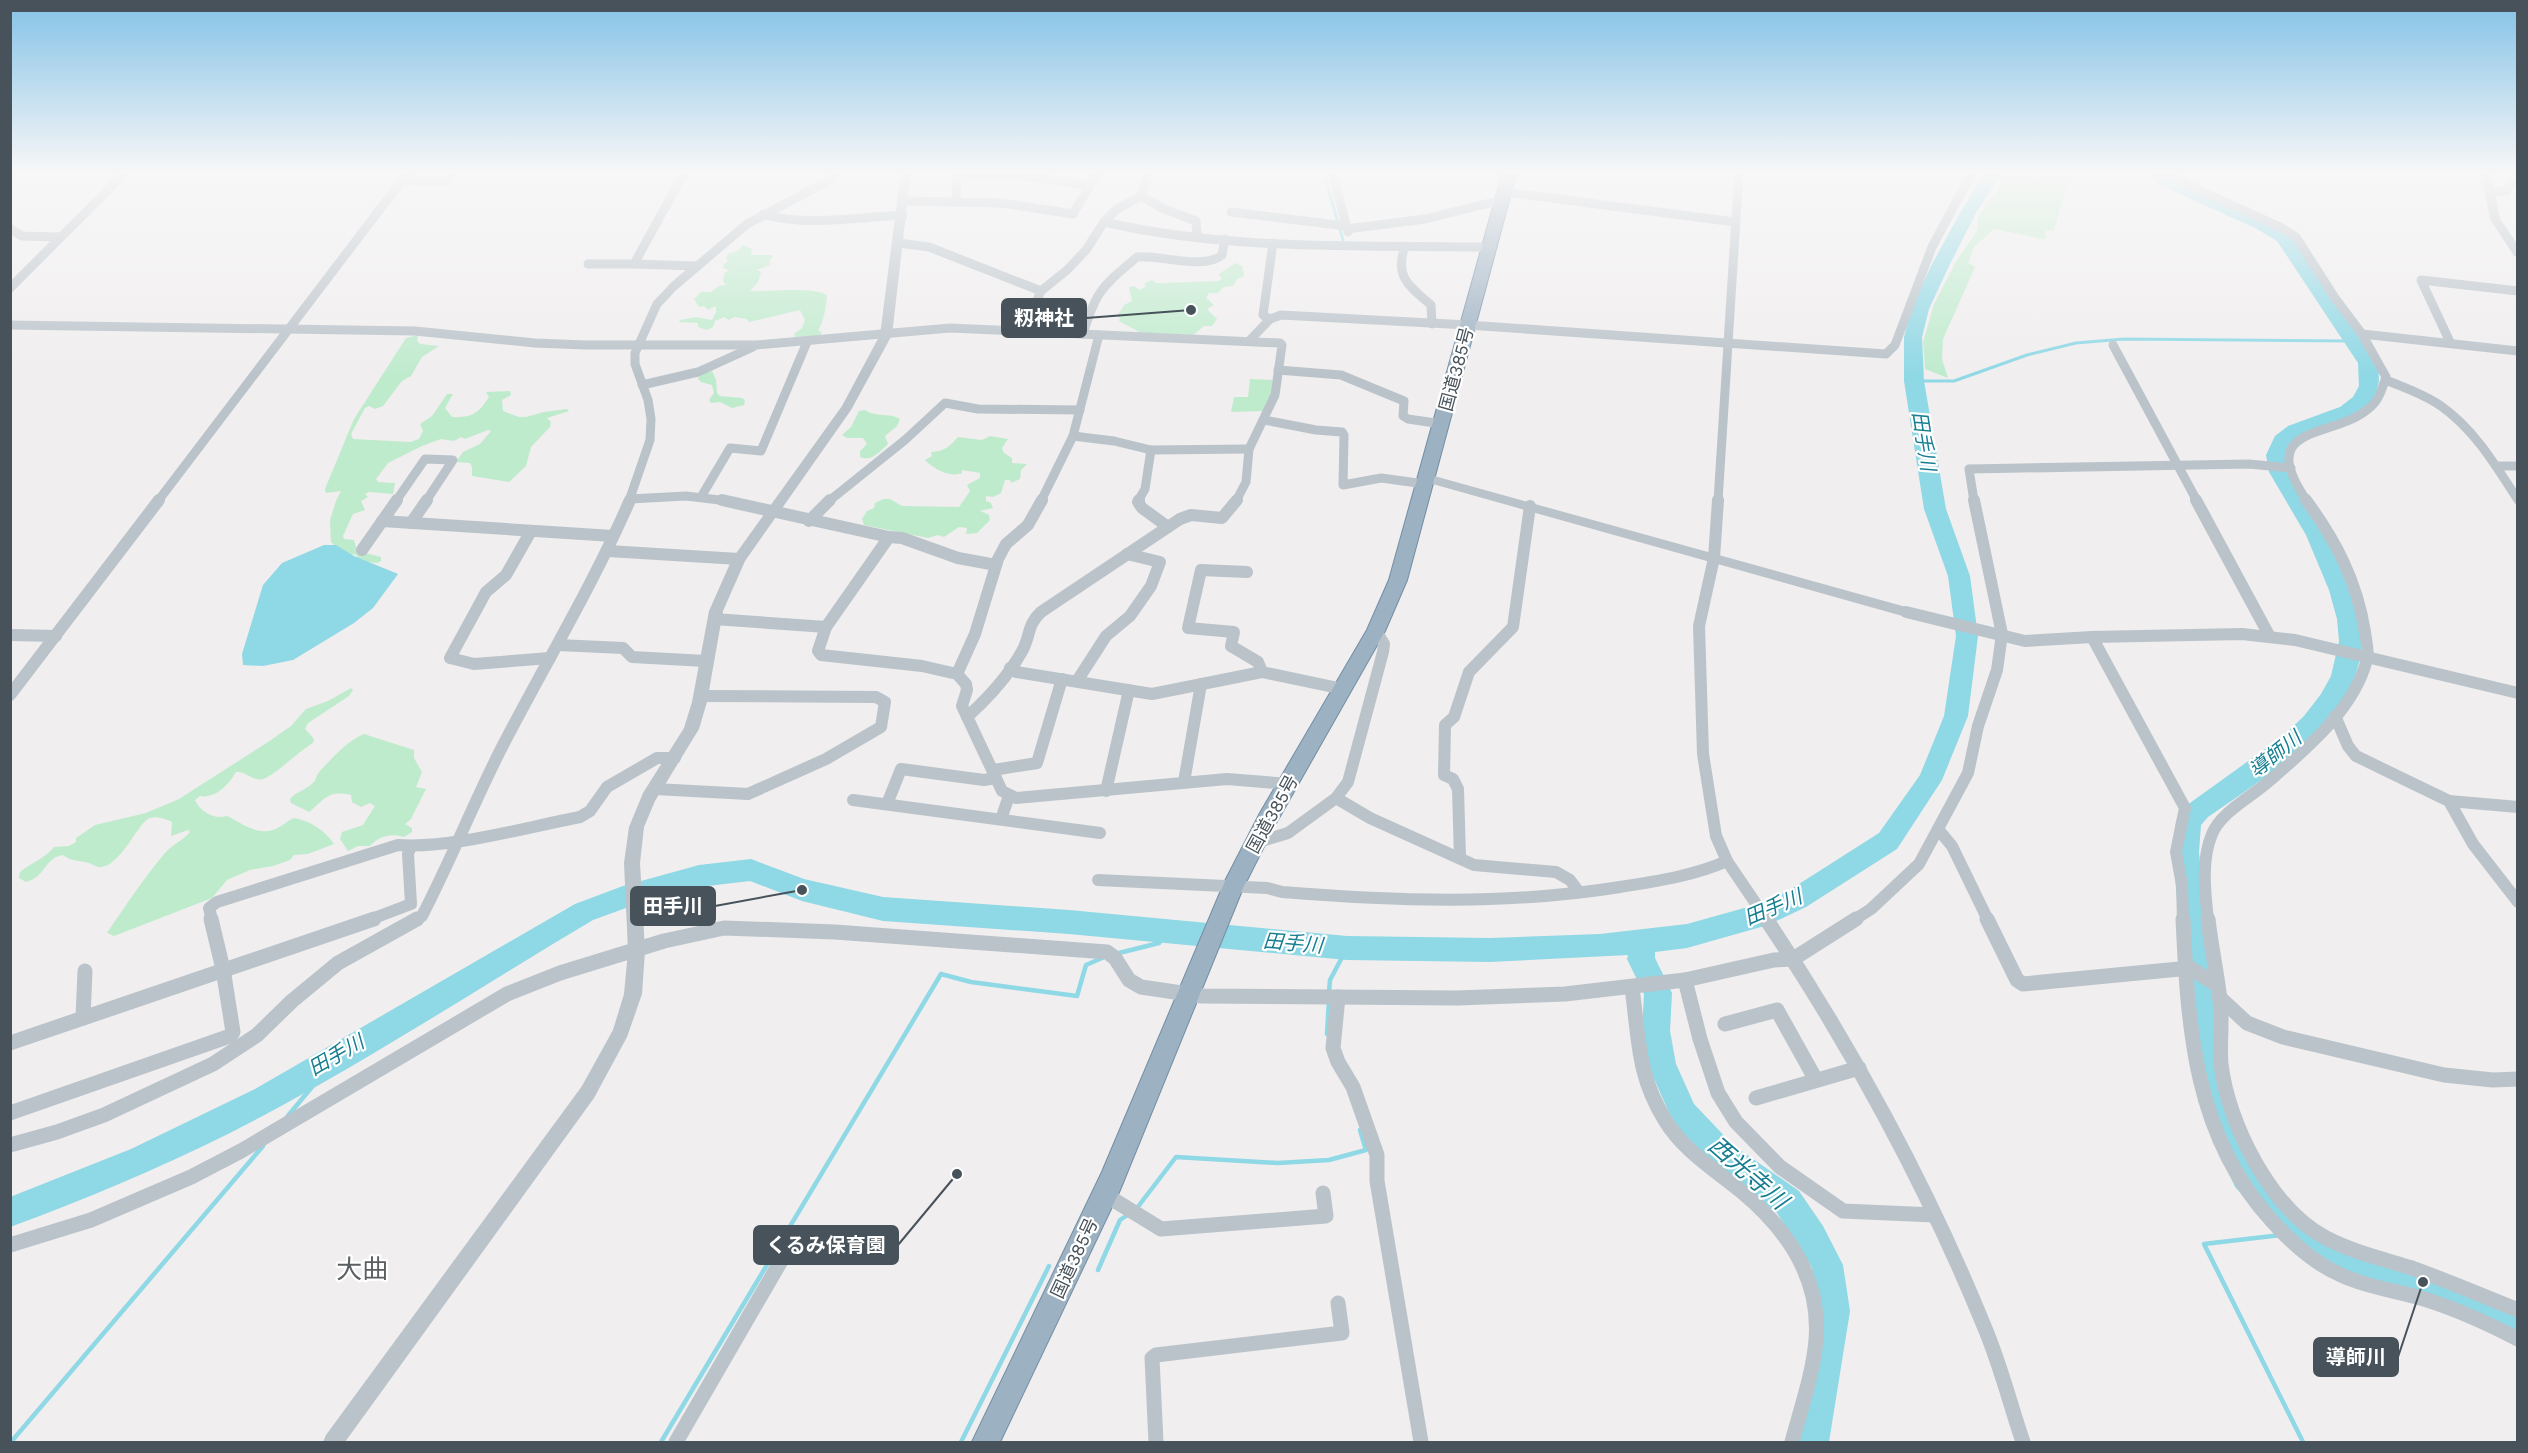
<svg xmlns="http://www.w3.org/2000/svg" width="2528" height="1453" font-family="'Work Sans','Noto Sans JP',sans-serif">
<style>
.green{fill:#bfebcd}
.water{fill:#8fd8e5}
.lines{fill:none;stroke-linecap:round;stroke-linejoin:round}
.stream-far1{stroke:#8fd8e5;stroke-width:3}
.stream{stroke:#8fd8e5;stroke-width:4.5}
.river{fill:#8fd8e5;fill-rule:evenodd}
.trunk-casing{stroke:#748ea5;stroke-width:2}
.minor-far2{stroke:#bac3ca;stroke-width:9}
.minor-far1{stroke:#bac3ca;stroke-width:12}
.minor{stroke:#bac3ca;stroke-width:15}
.tertiary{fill:#bac3ca;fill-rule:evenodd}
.trunk{fill:#9cb1c2;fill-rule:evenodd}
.labels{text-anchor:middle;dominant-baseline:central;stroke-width:4.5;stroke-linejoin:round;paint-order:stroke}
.street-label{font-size:18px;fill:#47525a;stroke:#fff}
.water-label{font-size:20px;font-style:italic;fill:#167e90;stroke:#fff}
.near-water-label{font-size:24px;font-style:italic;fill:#167e90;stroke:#fff}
.near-quarter-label{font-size:26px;fill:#5b5f62;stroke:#fff}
.leader{fill:none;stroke:#47525a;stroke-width:2}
.callout-dot{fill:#47525a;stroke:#fff;stroke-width:2}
.callout{fill:#47525a;stroke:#47525a;stroke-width:2}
.callout-label{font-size:20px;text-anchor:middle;font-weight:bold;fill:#fff}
</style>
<rect width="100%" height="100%" fill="#f0eeee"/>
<g class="green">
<polygon points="2010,171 2069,171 2071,174 2054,230 2045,231 2046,238 2042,239 1994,229 1974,247 1968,263 1975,267 1943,339 1942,359 1948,378 1925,369 1923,342 1934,304 1957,260 1977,231 1978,217"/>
<path d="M743,245L752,249L751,255H772L773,258L770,259V265L757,270L761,272L758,282L750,291C769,292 812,286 827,295C826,309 824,319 818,331L822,332L820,335L796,339L794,334L802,328L805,320L800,310L749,322L747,319L734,317L729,320L724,317L715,321L713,327L707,330L698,327V323L679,322L680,320L696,317L712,320L716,312V306L708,310L704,306L699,307L694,299L701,292H711L719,286L726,285L723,281L724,274L729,270L723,268L724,264L730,260H726L728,254L739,250Z"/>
<polygon points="1235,263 1242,266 1244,276 1237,279 1234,285 1222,288 1218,293 1209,293 1206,298 1214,305 1207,309 1217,319 1212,326 1204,326 1193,335 1141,333 1119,321 1120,318 1117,316 1124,305 1132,301 1129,287 1134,286 1140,290 1145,287 1145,283 1152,280 1156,283 1165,283 1218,281 1222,279 1219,274"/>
<path d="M418,335L417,341L420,344L439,346L422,357L411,376L402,381L383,406L375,409L369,406L365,408L351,434L353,439L410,442L419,439L423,431L420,424L432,416L447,394H453L445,408L452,417C472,418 479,413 489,397L486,392L510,391L511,395L502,400L503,411L519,417H526L544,412L567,409L569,411L547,418L551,422L550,427L531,447L526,466L509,482L472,476V467L470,463L456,462L463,452L480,444L491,431L488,430L465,439L461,437L454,441L441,439L422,446L388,463L376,479L378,482L395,483L393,494L369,492L365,494L368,497L361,501L365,510L353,514L343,536L344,539L354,540L357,551L381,557V561L377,563L355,561L358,556L354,554L349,555L331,550L334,545L331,542L330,520L336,501L341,491L326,493L325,489L354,419L406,338Z"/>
<polygon points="712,371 716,380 717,393 720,396 742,398 745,400 744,405 732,408 720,402 711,403 709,400 714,393 712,385 701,382 698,378 702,373"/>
<polygon points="1250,379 1273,380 1270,398 1264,411 1231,412 1234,397 1248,397"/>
<path d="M865,410C876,418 889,412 900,419L897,426L885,436L888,444C879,452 872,462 860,457V451L867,444L863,438H847L842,435L851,427L859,411Z"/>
<path d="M990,436L1008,439L1002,448L1004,453L1012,458V463L1027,464L1021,470L1020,479L1011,483L1010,480H1005L1001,493L993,497L986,496V501L991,503L993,508L980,511L989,515L990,520L977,533L966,534L967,528L959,527L944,537L938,535L928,538L864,525L862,519L867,511L874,508L875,503L883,499H890L902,506L959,507L970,491L967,485L980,478V473L962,470V473C950,478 934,469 925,460L932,456L931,452C945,451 949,447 958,437L982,440Z"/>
<path d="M351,688L353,690L349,696L308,723L305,729L314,739L313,743C299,751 274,776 263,779C254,782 246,771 236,772C229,784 216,799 200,796L195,800C200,812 215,820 227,816C242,823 255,835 273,830C280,828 287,821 294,818C310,821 325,830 334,844L308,854L294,855L290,860L273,866L250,870L227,880L212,898L114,936L107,933C125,906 144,878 165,853C172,844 183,841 190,832L188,830L171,836L172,822C166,819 156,816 150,818C138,821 120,870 98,867C95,866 92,864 89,863C79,860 72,862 63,855C44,858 45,878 26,882L19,878L20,872C31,863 44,859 54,847L69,846L76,842V838L95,825L146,813L179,799L268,742L291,726L306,709L328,701Z"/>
<path d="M364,734L414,750V758L422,772L416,787L426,789L411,819L405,824L412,828V832L404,837C391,833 379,836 370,846H358L348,851L340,839L342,832L363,825L375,806L370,803L361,807L352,802L351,795C328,790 326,798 309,812L291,803L290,799C297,791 306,790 313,783C317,779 316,775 320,771C332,758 347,741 364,734Z"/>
</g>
<polygon class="water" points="324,545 336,545 354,556 398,574 373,608 354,623 293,660 263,666 243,665 242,654 263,585 282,563"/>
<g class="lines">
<g class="stream-far1">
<polyline points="1323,171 1343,240"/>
<polyline points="1914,381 1954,381 2027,355 2076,343 2124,339 2353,341"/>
</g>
<g class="stream">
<polyline points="1115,954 1159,943 1166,931"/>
<polyline points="1329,992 1330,980 1347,948"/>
<polyline points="1327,1034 1329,1000"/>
<polyline points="287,1117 336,1058"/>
<polyline points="1137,1208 1176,1157 1278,1163 1329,1160 1366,1150 1360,1130"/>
<polyline points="2281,1235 2204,1244 2303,1442"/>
<polyline points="1098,1270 1120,1220 1129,1214"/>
<polyline points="11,1442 263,1146"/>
<polyline points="661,1442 941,974 971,982 1077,996 1086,965 1102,958"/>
<polyline points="961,1442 1049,1266"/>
</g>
<g class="river">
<path d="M1986,171H2003L1976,213L1949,266L1929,309L1922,337L1924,381L1946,509L1970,576L1978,636L1968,716L1942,780L1897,849L1806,907L1768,925L1687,948L1655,952V958L1672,993L1670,1031L1676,1064L1694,1104L1733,1145L1799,1191L1823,1226L1843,1265L1850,1311L1829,1442H1795L1818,1311L1812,1268L1777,1213L1711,1165L1674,1124L1648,1065L1642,1031L1644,994L1627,959L1628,955L1490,962L1347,960L1069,934L883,921L802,901L750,881L699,887L626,908L593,920C472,992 354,1070 228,1134C157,1169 84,1200 10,1227V1197L131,1149L255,1089L575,904L623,886L699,865L751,859L804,879L883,897L1069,910L1347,936L1490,938L1600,934L1687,924L1762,903L1788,891L1879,833L1920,775L1944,716L1956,636L1948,576L1924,509L1904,381V337L1911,309L1931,266L1960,213Z"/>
<path d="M2144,171H2163L2172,177L2267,220L2289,233L2378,363C2378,370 2380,379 2378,386C2368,431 2290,419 2286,456C2284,477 2314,509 2324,528C2341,558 2364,608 2362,643C2358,722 2265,777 2208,817L2201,825L2199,852L2212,984L2220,1022L2224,1080L2233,1116L2257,1165L2309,1222L2351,1244L2423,1266L2518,1307V1340L2420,1297L2334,1269L2287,1244L2235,1187L2204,1118L2196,1080L2192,1022L2184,984L2173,852L2176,821L2190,803L2283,736L2304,716L2321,694L2331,676L2339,641L2337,619L2329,590L2306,535L2269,472L2266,455L2275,436L2288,426L2340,407L2353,397L2359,386L2358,363L2277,241L2255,228L2160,185Z"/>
</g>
<defs>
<polygon id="trunk" points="1503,171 1517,171 1407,580 1385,631 1275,825 1243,888 1120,1190 1000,1442 972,1442 1102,1172 1225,881 1260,813 1367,630 1389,580"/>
</defs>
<use href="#trunk" class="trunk-casing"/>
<g class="minor-far2">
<polyline points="685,171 634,264 697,266"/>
<polyline points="1147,171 1147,179 1141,196 1162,208 1196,221 1197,235"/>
<polyline points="1332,171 1348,232"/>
<path d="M2165,171L2186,184L2280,227L2296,237L2335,298L2362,334L2386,377C2382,389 2379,401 2368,409C2333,439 2253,423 2307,501"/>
<polyline points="957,175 1027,176 1090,186"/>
<polyline points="402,180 446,181 455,171"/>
<polyline points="1505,192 1735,222"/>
<polyline points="2490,192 2507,191 2512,181 2518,181"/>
<polyline points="904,201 1002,203 1073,214 1098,171"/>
<polyline points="956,201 957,171"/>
<polyline points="1231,212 1347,226"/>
<path d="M763,214C807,227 858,217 903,215"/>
<polyline points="1104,222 1117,209 1141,196"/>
<polyline points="10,229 22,236 60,237"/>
<polyline points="1347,229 1425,219 1502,200"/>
<polyline points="899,243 929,247 1041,291"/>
<path d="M1405,246C1394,277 1409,286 1431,305L1432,324"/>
<polyline points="588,264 634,264"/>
<polyline points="10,288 127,171"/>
<polyline points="1270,319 1263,315 1273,243"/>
<polyline points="10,325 415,331 535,343 586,345 756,345 950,328 1280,343 1282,345 1275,395 1249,449 1246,482 1236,501"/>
<path d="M1014,331L1031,314L1041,291L1067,270L1086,250L1104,222C1229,251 1362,245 1489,247"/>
<path d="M1083,334C1096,290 1103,286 1137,257C1161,255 1204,270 1222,255L1225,239"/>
<polyline points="2362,334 2518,351"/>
<polyline points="1250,340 1270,319 1281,315 1468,325 1886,354 1895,345 1932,247 1973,171"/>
<polyline points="2450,342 2421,280 2518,291"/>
<polyline points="2113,345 2197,501"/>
<polyline points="1278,370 1341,375 1404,401 1403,416 1408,419 1442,424"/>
<path d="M2386,380C2405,388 2424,394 2441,406C2475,430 2496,466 2518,500"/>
<polyline points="642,385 698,372 753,347"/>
<polyline points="1264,420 1316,430 1342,432 1344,435 1343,485 1381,478 1425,484"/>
<polyline points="1073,436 1114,441 1151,450 1249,449"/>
<polyline points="2496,466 2518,466"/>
<polyline points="701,497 730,448 761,451 807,342"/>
<polyline points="630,499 686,496 728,501"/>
<polyline points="158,501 409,171"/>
<polyline points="396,501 425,459 453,460 426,501"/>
<polyline points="629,501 650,440 651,419 648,400 635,364 635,353 657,304 674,286 747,224 828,181 841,171"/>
<polyline points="829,501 905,440 945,403 978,409 1080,410"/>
<polyline points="1041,501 1073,436 1099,335"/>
<polyline points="1138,501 1145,489 1151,450"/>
<polyline points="1718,501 1739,171"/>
<polyline points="1974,501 1969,469 2249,464 2291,468"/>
</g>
<g class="minor-far1">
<polyline points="722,500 889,537 826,627 818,651 821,655 922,666 957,674 966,684 967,690 962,706 1002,791 1016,798 1227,779 1289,784"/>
<polyline points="1139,500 1138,502 1142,508 1168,527"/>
<polyline points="1718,500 1714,558 1699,626 1703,754 1716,836 1727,861 1767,920"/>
<polyline points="2196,500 2270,637"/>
<polyline points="382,521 613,536"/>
<polyline points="809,521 830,500"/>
<polyline points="411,523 427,500"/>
<polyline points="531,531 506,575 486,592 450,658 474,664 550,658"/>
<polyline points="889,537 902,538 958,558 996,565"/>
<polyline points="362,550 397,500"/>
<polyline points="608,551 739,559"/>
<polyline points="1247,572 1201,570 1188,628 1234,632 1231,646 1258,662 1262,672"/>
<polyline points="1906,612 2025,641 2092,637 2242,634 2295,640 2518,693"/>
<polyline points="714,619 826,627"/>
<polyline points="10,635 56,636"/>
<polyline points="2092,637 2185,808 2176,852 2182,885 2183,920"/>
<polyline points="558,645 623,648 632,657 706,661"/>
<polyline points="1010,668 1016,672 1152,694 1262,672 1343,689"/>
<polyline points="957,674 975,634 998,559 1006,544 1028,525 1042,500"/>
<polyline points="1077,681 1106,636 1130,616 1151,586 1160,562 1127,554"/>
<polyline points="10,695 159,500"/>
<polyline points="2335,716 2348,746 2356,756 2449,801 2473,844 2518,902"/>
<path d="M967,717C987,699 1008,676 1021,653C1031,637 1026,626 1041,612L1180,519L1191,515L1222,518L1237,500"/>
<polyline points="993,770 1037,763 1062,679"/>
<polyline points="1184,782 1201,684"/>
<polyline points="655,789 748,794 826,759 881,727 885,702 876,697 703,696"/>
<polyline points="1106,791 1129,690"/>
<polyline points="1336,798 1370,818 1474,865 1556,872 1570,880 1579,892"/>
<polyline points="853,800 1100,833"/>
<polyline points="2449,801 2518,807"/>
<polyline points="887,804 901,769 984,780 996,778"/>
<polyline points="1001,819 1009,796"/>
<polyline points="1938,829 1952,846 1988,920"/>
<polyline points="1255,843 1288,833 1336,798 1348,782 1383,652 1384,644 1376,631"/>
<polyline points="1460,858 1458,789 1453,779 1444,775 1445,725 1454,717 1469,672 1513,627 1530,506"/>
<path d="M1098,880L1267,888L1282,892C1394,901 1509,905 1620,887C1657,881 1693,876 1727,861"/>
<path d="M212,920L209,908L217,902L398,845C450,849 527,827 580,817L590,811L607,787L657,758H675"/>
<polyline points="369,920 411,904 408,854 411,846"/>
<path d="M415,920L422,916C451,860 474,802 502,747C545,664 593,585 630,500"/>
<polyline points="1854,920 1871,909 1919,864 1968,773 1978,726 1997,670 2002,634 1974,500"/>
<path d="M2208,920C2205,893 2201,860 2212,834C2221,812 2251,797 2268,782C2305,750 2355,709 2367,659C2369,650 2366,640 2365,632C2357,581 2336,541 2306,500"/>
</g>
<g class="minor">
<path d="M1766,919C1850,1044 1927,1186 1984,1326C2000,1363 2010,1404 2023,1442"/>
<polyline points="1987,919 2017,980 2023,984 2190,968 2217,985"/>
<path d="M2183,919C2188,1028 2194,1136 2272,1221C2290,1241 2314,1263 2339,1274C2364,1286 2391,1290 2417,1297C2453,1307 2485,1322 2518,1339"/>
<path d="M2208,919C2211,946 2217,973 2220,1000C2223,1021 2219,1042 2221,1064C2228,1124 2271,1209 2326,1238C2353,1252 2383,1259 2412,1268C2448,1281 2483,1296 2518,1310"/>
<polyline points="1685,980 1700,1039 1718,1093 1736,1122 1780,1167 1843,1211 1934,1215"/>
<path d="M1632,988C1639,1038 1637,1075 1665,1120C1683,1150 1714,1169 1741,1191C1787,1229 1821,1278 1816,1340C1813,1374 1801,1408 1792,1442"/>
<polyline points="1338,997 1333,1048 1338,1062 1353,1087 1377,1155 1377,1181 1421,1442"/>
<polyline points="2220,998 2247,1023 2283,1037 2444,1075 2493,1080 2518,1079"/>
<polyline points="83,1018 85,971"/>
<polyline points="1725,1024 1777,1010 1816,1080"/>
<polyline points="10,1043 374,919"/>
<polyline points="1756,1098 1859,1068"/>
<polyline points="10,1113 230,1036 233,1032 223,969 211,919"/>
<polyline points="10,1145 57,1132 104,1115 213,1064 257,1035 292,1001 338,963 417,919"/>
<polyline points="1104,1194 1161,1229 1326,1216 1323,1193"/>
<polyline points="10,1245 91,1220 191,1177 241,1151 507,994 560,973 664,941 724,928 835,932 1107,952 1115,958 1129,980 1141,987 1202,996 1457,998 1565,994 1685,980 1774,960 1793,959 1856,919"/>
<polyline points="676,1442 789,1247"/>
<polyline points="1156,1442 1152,1358 1156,1355 1342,1333 1338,1303"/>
</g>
<g class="tertiary">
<polygon points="901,171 911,171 892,335 851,410 745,561 723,611 707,702 699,729 655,801 644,827 640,863 645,951 642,994 627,1037 594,1098 345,1442 323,1442 326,1435 582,1086 613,1030 624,994 628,951 624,863 629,827 643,793 684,728 692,702 709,611 732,559 842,406 880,335"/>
<polygon points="2481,171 2491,171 2500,219 2518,245 2518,257 2514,256 2490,219"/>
<polygon points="1427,474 1906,607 1913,612 1906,617 1422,481 1421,478 1422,475"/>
</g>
<use href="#trunk" class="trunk"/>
</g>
<linearGradient id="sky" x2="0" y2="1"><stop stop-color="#84c2e7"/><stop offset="0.46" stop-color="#f8f7f7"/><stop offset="1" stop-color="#f8f7f7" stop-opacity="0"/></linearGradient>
<rect width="2528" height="375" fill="url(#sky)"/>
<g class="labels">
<g class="street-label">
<text transform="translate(1456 369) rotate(-75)">国道385号</text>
<text transform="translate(1272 814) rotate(-61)">国道385号</text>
<text transform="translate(1074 1258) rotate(-65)">国道385号</text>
</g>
<g class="water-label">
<text transform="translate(1924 441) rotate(81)">田手川</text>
<text transform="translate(2275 754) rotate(-39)">導師川</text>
<text transform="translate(1773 907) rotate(-23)">田手川</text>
<text transform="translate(1293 943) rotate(5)">田手川</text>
<text transform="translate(336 1055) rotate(-30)">田手川</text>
</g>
<g class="near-water-label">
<text transform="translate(1748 1173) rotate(41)">西光寺川</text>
</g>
<g class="near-quarter-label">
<text x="362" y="1269">大曲</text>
</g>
</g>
<path class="leader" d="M1191 310L1086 318M802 890L715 906M957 1174L898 1245M2423 1282L2398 1357"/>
<g class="callout-dot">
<circle cx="1191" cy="310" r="6"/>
<circle cx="802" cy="890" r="6"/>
<circle cx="957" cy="1174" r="6"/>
<circle cx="2423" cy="1282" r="6"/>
</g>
<g class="callout">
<rect x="1002" y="299" width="84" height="38" rx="6"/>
<rect x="631" y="887" width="84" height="38" rx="6"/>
<rect x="754" y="1226" width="144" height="38" rx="6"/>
<rect x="2314" y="1338" width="84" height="38" rx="6"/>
</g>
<g class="callout-label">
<text x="1044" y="325">籾神社</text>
<text x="673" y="913">田手川</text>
<text x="826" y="1252">くるみ保育園</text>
<text x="2356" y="1364">導師川</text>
</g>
<rect width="2528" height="1453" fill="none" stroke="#47525a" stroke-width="24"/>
</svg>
